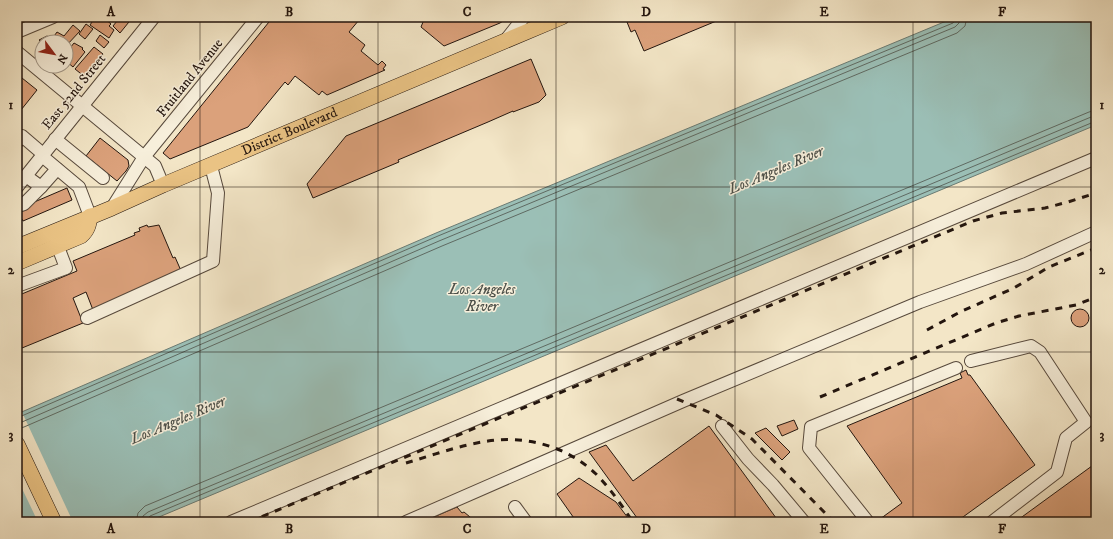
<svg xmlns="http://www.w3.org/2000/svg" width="1113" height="539" font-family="'IM FELL DW Pica',serif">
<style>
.water{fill:#9bbfb6;stroke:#6b7b73}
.pier{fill:#f3e6c7}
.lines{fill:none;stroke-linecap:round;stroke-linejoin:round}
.shore{stroke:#5f6a62;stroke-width:1}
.building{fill:#dba17b;stroke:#23150e}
.minor-casing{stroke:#57493c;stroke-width:14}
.major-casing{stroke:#23150e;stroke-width:16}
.minor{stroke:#f7efdb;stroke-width:12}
.major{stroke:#eac384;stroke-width:15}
.rail{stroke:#23150e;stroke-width:3;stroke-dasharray:7 7;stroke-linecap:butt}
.grid{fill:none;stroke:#23150e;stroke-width:1;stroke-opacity:0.55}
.labels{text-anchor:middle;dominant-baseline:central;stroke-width:3;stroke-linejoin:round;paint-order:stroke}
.street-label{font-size:14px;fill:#23150e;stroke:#f7efdb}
.water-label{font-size:15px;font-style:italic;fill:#4d5049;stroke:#f7efdb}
.neatline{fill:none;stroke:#23150e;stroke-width:1.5}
.grid-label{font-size:13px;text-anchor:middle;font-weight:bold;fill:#23150e}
</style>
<rect width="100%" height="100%" fill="#f3e6c7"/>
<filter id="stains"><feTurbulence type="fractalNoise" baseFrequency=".005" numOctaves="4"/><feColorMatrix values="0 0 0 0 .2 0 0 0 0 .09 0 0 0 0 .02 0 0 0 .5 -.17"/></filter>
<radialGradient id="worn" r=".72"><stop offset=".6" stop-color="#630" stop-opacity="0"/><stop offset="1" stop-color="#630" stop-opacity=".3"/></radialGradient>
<polygon class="water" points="956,17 1096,17 1096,125 147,522 17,522 17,414 436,233"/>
<polygon class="pier" points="21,410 73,522 38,522 17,478 17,412"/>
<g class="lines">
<g class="shore">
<polyline points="17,418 438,236 953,23 955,20 956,17"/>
<polyline points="17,423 22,422 439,241 955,27 959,23 961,17"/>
<polyline points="17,429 24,427 442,246 957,33 965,26 967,17"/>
<polyline points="136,522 138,513 145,506 1089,112 1096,110"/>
<polyline points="142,522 143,516 148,512 1091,117 1096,116"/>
<polyline points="147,522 147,519 150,516 1096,121"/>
</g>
</g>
<g class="building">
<polygon points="96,17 102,21 104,18 111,24 109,26 114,30 109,38 90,25 92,22 92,21"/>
<polygon points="116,17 133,17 120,33 113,26 117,21 115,19"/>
<polygon points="273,17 355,17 359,20 349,32 365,45 361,51 378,65 382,61 386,65 383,69 385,70 327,95 322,91 319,95 295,76 288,85 285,82 248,127 170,159 163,153"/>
<polygon points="425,17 509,17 500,23 444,46 421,27"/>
<polygon points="625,17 726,17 644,51 635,30 631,32"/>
<polygon points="86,24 93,29 85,39 79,34"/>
<polygon points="73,25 80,31 66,46 66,42 42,43 39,40 47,36 52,39 57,32 64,36"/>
<polygon points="100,35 109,42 104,48 96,41"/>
<polygon points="74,43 83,48 82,49 85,52 73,67 66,61 66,53"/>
<polygon points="94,47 103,54 89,72 90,73 86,77 85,77 75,69"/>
<polygon points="531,59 546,95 539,102 513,112 513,111 488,122 398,160 399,162 313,198 307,184 346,136"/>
<polygon points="17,74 37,90 17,115"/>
<polygon points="100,138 128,160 129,166 126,171 117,181 86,156"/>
<polygon points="67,188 72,200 23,221 22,219 19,221 17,218 21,217 18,209"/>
<polygon points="147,225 148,227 159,225 173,258 175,257 182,273 93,310 86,292 73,298 83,323 22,348 17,336 17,296 77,271 73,261 135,235 134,233 140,231 139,228"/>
<circle cx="1080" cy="318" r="9"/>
<polygon points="966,370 968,375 970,375 1035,465 956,522 883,522 880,519 902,503 847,426 962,378 960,373"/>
<polygon points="794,420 798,429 782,436 777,426"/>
<polygon points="709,426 779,522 640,522 589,452 606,445 633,481"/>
<polygon points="766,428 790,452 782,460 755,433"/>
<polygon points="1096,463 1096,522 1015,522"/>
<polygon points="579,478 616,502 631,522 575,522 576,521 557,494"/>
<polygon points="457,507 462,513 464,512 476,522 422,522"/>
</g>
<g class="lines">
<defs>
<g id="minor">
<polyline points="17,32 53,17"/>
<polyline points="505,41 524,17"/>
<polyline points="17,52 155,166 163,185"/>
<polyline points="55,139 103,178"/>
<polyline points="17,142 22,136 43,154"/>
<polyline points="42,156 79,187 90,216"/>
<polyline points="26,176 41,187 57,169"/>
<polyline points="17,187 154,17"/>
<polyline points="17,204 21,205 24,204 41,187"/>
<polyline points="112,208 144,157 258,17"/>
<polyline points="17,286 66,268 55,239"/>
<polyline points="87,318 213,261 218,193 211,166"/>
<polyline points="971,361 1031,346 1040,352 1086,422 1066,438 1057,472 992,522"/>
<polyline points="722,426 748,459 773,485 804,522"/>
<polyline points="515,507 526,522"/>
<polyline points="231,522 1096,158"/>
<polyline points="406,522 683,401 920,302 1026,264 1096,232"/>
<polyline points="868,522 809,448 811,427 956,368"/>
</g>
<g id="major">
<path id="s1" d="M17,247L112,208L163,185L562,17"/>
<path d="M17,263L81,236C88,230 89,224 90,216"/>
<polyline points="17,444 54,522"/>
</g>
</defs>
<use href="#minor" class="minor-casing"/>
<use href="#major" class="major-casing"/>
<use href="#minor" class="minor"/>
<use href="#major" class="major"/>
<g class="rail">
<polyline points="927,330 960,312 1014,288 1049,267 1096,248"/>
<polyline points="820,397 996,323 1019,316 1076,305 1096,297"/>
<polyline points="677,399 716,415 752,439 834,522"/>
<path d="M406,463C433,455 461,445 488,441C527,435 568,447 596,474C610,488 622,506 633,522"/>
<polyline points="249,522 973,221 1002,213 1045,208 1068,202 1096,193"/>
</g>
</g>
<path class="grid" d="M200,17V522M378,17V522M556,17V522M735,17V522M913,17V522M17,187H1096M17,352H1096"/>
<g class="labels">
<g class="street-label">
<text transform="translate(190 78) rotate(-51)">Fruitland Avenue</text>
<text transform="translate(74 92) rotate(-51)">East 52nd Street</text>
<text stroke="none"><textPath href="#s1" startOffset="296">District Boulevard</textPath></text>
</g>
<g class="water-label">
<text transform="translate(776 170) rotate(-23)">Los Angeles River</text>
<text x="482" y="289">Los Angeles<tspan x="482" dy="17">River</tspan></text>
<text transform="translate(178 420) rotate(-23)">Los Angeles River</text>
</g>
</g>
<rect width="1113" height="539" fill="none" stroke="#f3e6c7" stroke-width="44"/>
<g transform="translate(54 54) rotate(122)"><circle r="19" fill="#f7efdb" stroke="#a29889"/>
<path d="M0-3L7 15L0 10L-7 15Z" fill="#8f2418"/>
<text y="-6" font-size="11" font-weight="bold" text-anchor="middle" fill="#23150e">N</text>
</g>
<rect x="22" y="22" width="1069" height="495" class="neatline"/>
<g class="grid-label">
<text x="111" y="16">A</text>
<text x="289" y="16">B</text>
<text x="467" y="16">C</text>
<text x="646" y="16">D</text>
<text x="824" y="16">E</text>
<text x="1002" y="16">F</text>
<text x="11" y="109">1</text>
<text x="1102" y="109">1</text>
<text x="11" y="274">2</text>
<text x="1102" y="274">2</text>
<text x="11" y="439">3</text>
<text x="1102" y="439">3</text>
<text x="111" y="533">A</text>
<text x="289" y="533">B</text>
<text x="467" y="533">C</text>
<text x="646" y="533">D</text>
<text x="824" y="533">E</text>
<text x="1002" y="533">F</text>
</g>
<rect width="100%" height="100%" filter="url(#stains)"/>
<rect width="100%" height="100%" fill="url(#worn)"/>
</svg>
